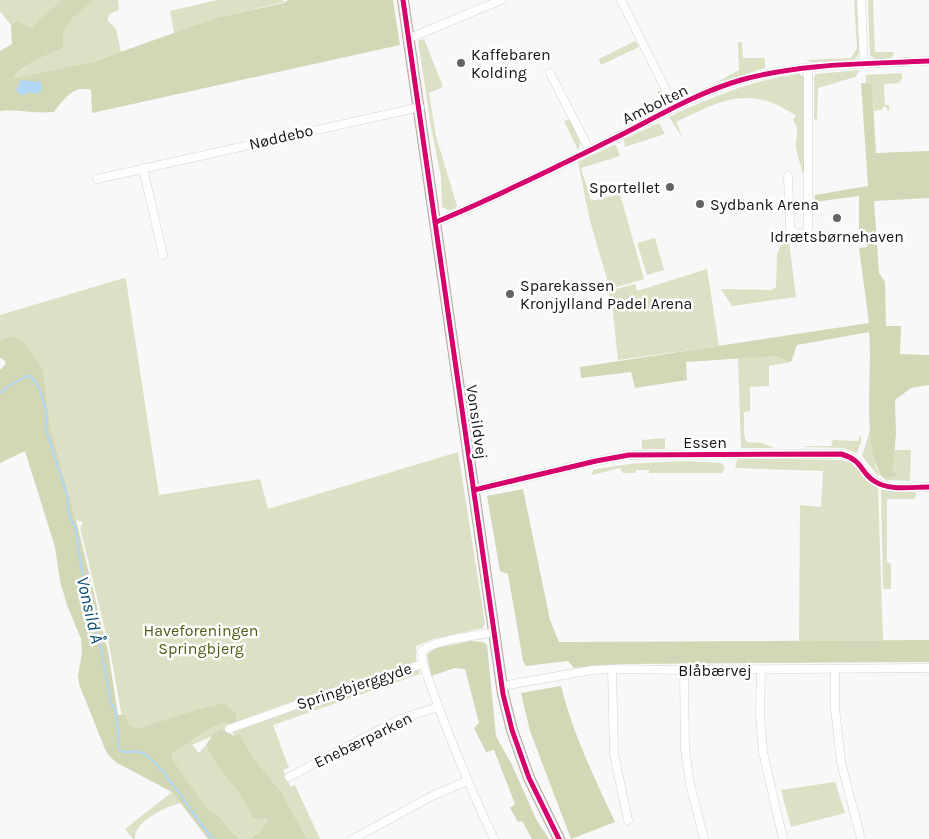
<svg xmlns="http://www.w3.org/2000/svg" width="929" height="839" font-family="Karla,sans-serif">
<style>
.green{fill:#dce0c5}
.forest{fill:#d2d7b6}
.water{fill:#b1d7f4}
.lines{fill:none;stroke-linecap:round;stroke-linejoin:round}
.stream{stroke:#b1d7f4;stroke-width:2}
.minor-casing{stroke:#d4d4d4;stroke-width:9}
.major-casing{stroke:#b5a9a6;stroke-width:12}
.minor{stroke:#fefefe;stroke-width:8}
.major{stroke:#f0e9e6;stroke-width:10}
.cycleway-casing{stroke:#fff;stroke-width:8}
.cycleway{stroke:#d6006c;stroke-width:5}
.poi-dot{fill:#646464;stroke:#fff;stroke-width:2}
.labels{text-anchor:middle;dominant-baseline:central;stroke-width:5;stroke-linejoin:round;paint-order:stroke}
.poi-label{font-size:16px;fill:#141515;stroke:#fff;text-anchor:start}
.street-label{font-size:16px;fill:#141515;stroke:#fff}
.park-label{font-size:16px;fill:#535a17;stroke:#fff}
.water-label{font-size:18px;font-style:italic;fill:#064970;stroke:#fff}
</style>
<rect width="100%" height="100%" fill="#f8f8f8"/>
<g class="green">
<polygon points="0,0 61,0 32,27 18,21 11,25 0,11"/>
<path d="M94,0H118L119,10L110,14L108,17V21L116,29L121,52L95,61L11,80C30,62 40,57 63,48L64,31L73,18Z"/>
<polygon points="217,0 282,0 285,2 215,18 174,33 170,11"/>
<path d="M854,0H858L860,50C858,57 856,59 849,61L811,62L807,60L851,58L857,48Z"/>
<polygon points="868,0 873,0 875,52 894,52 893,56 890,58 875,59 870,55"/>
<polygon points="424,39 443,87 429,93 436,136 457,206 455,209 449,210 442,207 441,177 431,127 418,41"/>
<polygon points="635,41 639,47 601,65 599,59"/>
<polygon points="738,42 742,42 743,58 765,58 765,68 723,81 719,81 739,70"/>
<polygon points="860,70 855,77 818,88 817,120 814,119 814,77 816,74"/>
<polygon points="902,73 902,79 899,83 884,84 885,105 889,105 889,111 887,111 887,107 883,107 882,110 874,111 872,84 866,84 866,75"/>
<path d="M799,74L803,76L805,81V171L802,172C801,164 797,156 796,148C795,135 801,133 793,120L796,116C749,84 722,100 676,122L684,140L669,117C711,97 753,80 799,74Z"/>
<polygon points="657,91 660,91 665,102 662,108 629,124 626,115 661,98"/>
<path d="M570,119C575,129 584,140 578,150L564,121Z"/>
<polygon points="659,123 665,134 625,147 624,139"/>
<polygon points="614,145 616,145 620,156 581,168 591,201 620,194 644,279 610,289 590,221 578,162"/>
<polygon points="786,235 789,241 796,297 732,306 721,289 771,290 776,287 777,254"/>
<polygon points="655,238 664,270 647,275 637,243"/>
<polygon points="707,269 719,346 618,360 612,303 608,291 635,284 637,291"/>
<path d="M124,278L126,280L159,495L260,479L268,509L458,452L485,623L483,628L433,639L416,646V663L420,674L273,725L289,768L283,770L291,787L295,785L320,839H307L282,793L252,756L240,734L234,736L232,730L229,729L192,745L199,753L206,745C217,772 242,790 252,817L257,819H266L268,821L258,833L249,839H240L232,833L221,818L206,807L171,759L154,757L122,717L110,650L80,528L83,522L76,520L50,426L43,371L9,337L0,340V315Z"/>
<polygon points="775,356 791,362 769,366 769,386 750,387 750,411 744,412 744,433 746,442 762,443 774,448 741,448 738,358"/>
<polygon points="870,430 876,468 879,472 879,477 862,456"/>
<polygon points="859,435 862,439 857,453 843,448 805,447 805,446 831,446 833,440 859,441"/>
<polygon points="665,438 665,449 642,449 642,440"/>
<polygon points="895,450 911,450 910,481 886,480 882,477 896,477 895,472 892,468"/>
<polygon points="741,458 841,460 854,464 865,480 878,488 883,640 799,641 800,505 821,507 823,471 735,468 737,460"/>
<path d="M688,461L720,463L724,465V469L722,473H649V470H636V473H623L620,468L592,475L593,470C625,463 656,462 688,461Z"/>
<polygon points="881,490 914,491 916,494 916,497 914,499 887,499 887,562 891,564 891,589 883,589"/>
<polygon points="835,782 845,813 791,827 781,790"/>
<path d="M172,792L181,803C166,806 133,822 135,839H133L125,829Z"/>
</g>
<g class="forest">
<path d="M61,0H94L73,18L64,31L63,48C44,56 26,63 12,79L96,61L215,18L284,3L288,0H393L400,45L92,113L91,90C74,84 63,100 54,112C36,114 18,109 0,111V51L12,44L11,25L18,21L32,27Z"/>
<path d="M861,83L872,84L876,153L929,151V198L874,201L879,273L885,282L886,326H901L900,354L929,355V385L911,388L895,400L896,433L894,460L892,468L897,475L895,477H882C861,443 873,372 869,332L797,345L791,362L775,356L686,362L687,380L635,388L631,372L581,378L580,367L869,323L859,248L867,247V234H859V196L814,202L815,195L868,186Z"/>
<path d="M9,337H15L25,343L43,371L50,426L78,528L108,651L118,715H125C128,723 130,729 140,728L200,709L224,703L236,714V721L230,724L223,722L212,727L173,752L171,758L206,807L221,818L232,833L240,839H208L172,792L117,763L109,756L105,749L79,684L78,676L82,652L81,639L67,605L60,581L55,547L25,451L0,463V370L6,364L4,360L0,358V340Z"/>
<polygon points="523,489 550,620 559,642 929,640 929,662 621,664 574,668 568,661 526,666 523,661 508,574 500,571 487,496"/>
<polygon points="471,641 483,642 487,645 496,736 512,765 537,821 549,839 532,839 522,821 518,822 510,808 515,804 494,750 486,752 474,728 479,723 465,669 455,668 431,676 427,654 436,648"/>
<path d="M561,686C573,734 594,777 615,822L571,839L530,731L521,693Z"/>
<path d="M221,729L234,736L240,734L252,756L282,793L307,839H249L258,833L268,821L266,819H257L252,817C242,790 217,772 206,745L213,734Z"/>
</g>
<path class="water" d="M21,80L41,82L42,89C38,95 36,94 29,92L23,95L19,94L16,90Z"/>
<g class="lines">
<path class="stream" d="M0,393L7,387L28,375C40,381 49,414 45,427L67,495L69,515L76,530L85,594L102,654L111,703L115,709L117,721L119,749L123,752C129,752 137,751 142,753C160,759 197,822 213,839"/>
<defs>
<g id="minor">
<polyline points="621,0 675,108"/>
<polyline points="861,0 864,64"/>
<polyline points="410,38 501,0"/>
<polyline points="550,73 590,151"/>
<polyline points="143,168 163,255"/>
<path d="M788,176L790,229C796,234 800,235 807,232L808,228V68"/>
<polyline points="97,179 420,107"/>
<path d="M436,222C499,196 560,165 621,135C660,115 699,92 741,80C802,63 866,64 929,61"/>
<path d="M474,490L596,461L629,455L841,454C864,461 859,471 874,481C889,491 912,487 929,487"/>
<path d="M423,664C444,724 467,782 494,839"/>
<polyline points="612,669 614,754 628,820"/>
<polyline points="835,669 835,708 841,762 861,839"/>
<polyline points="684,670 685,750 690,784 704,839"/>
<polyline points="761,670 760,716 763,752 783,839"/>
<polyline points="502,686 592,670 612,669 684,670 929,668"/>
<path d="M229,729L324,695L423,664L421,652C433,639 477,636 495,632"/>
<polyline points="289,777 400,719 438,707"/>
<polyline points="353,839 432,796 467,781"/>
</g>
<polyline id="major" points="403,0 503,694 512,730 529,778 559,839"/>
</defs>
<use href="#minor" class="minor-casing"/>
<use href="#major" class="major-casing"/>
<use href="#minor" class="minor"/>
<use href="#major" class="major"/>
<defs>
<g id="cycleway">
<polyline points="403,0 503,694 512,730 529,778 559,839"/>
<path d="M436,222C499,196 560,165 621,135C660,115 699,92 741,80C802,63 866,64 929,61"/>
<path d="M474,490L596,461L629,455L841,454C864,461 859,471 874,481C889,491 912,487 929,487"/>
</g>
</defs>
<use href="#cycleway" class="cycleway-casing"/>
<use href="#cycleway" class="cycleway"/>
</g>
<g class="poi-dot">
<circle cx="461" cy="63" r="5"/>
<circle cx="670" cy="187" r="5"/>
<circle cx="700" cy="204" r="5"/>
<circle cx="837" cy="218" r="5"/>
<circle cx="510" cy="294" r="5"/>
</g>
<g class="labels">
<g class="poi-label">
<text x="471" y="54">Kaffebaren<tspan x="471" dy="18">Kolding</tspan></text>
<text x="660" y="187" text-anchor="end">Sportellet</text>
<text x="710" y="204">Sydbank Arena</text>
<text x="837" y="236" text-anchor="middle">Idrætsbørnehaven</text>
<text x="520" y="285">Sparekassen<tspan x="520" dy="18">Kronjylland Padel Arena</tspan></text>
</g>
<g class="street-label">
<text transform="translate(655 104) rotate(-26)">Ambolten</text>
<text transform="translate(281 137) rotate(-13)">Nøddebo</text>
<text transform="translate(477 422) rotate(82)">Vonsildvej</text>
<text x="705" y="442">Essen</text>
<text x="715" y="670">Blåbærvej</text>
<text transform="translate(354 686) rotate(-18)">Springbjerggyde</text>
<text transform="translate(363 740) rotate(-26)">Enebærparken</text>
</g>
<g class="park-label">
<text x="201" y="630">Haveforeningen<tspan x="201" dy="18">Springbjerg</tspan></text>
</g>
<g class="water-label">
<text transform="translate(90 610) rotate(77)">Vonsild Å</text>
</g>
</g>
</svg>
